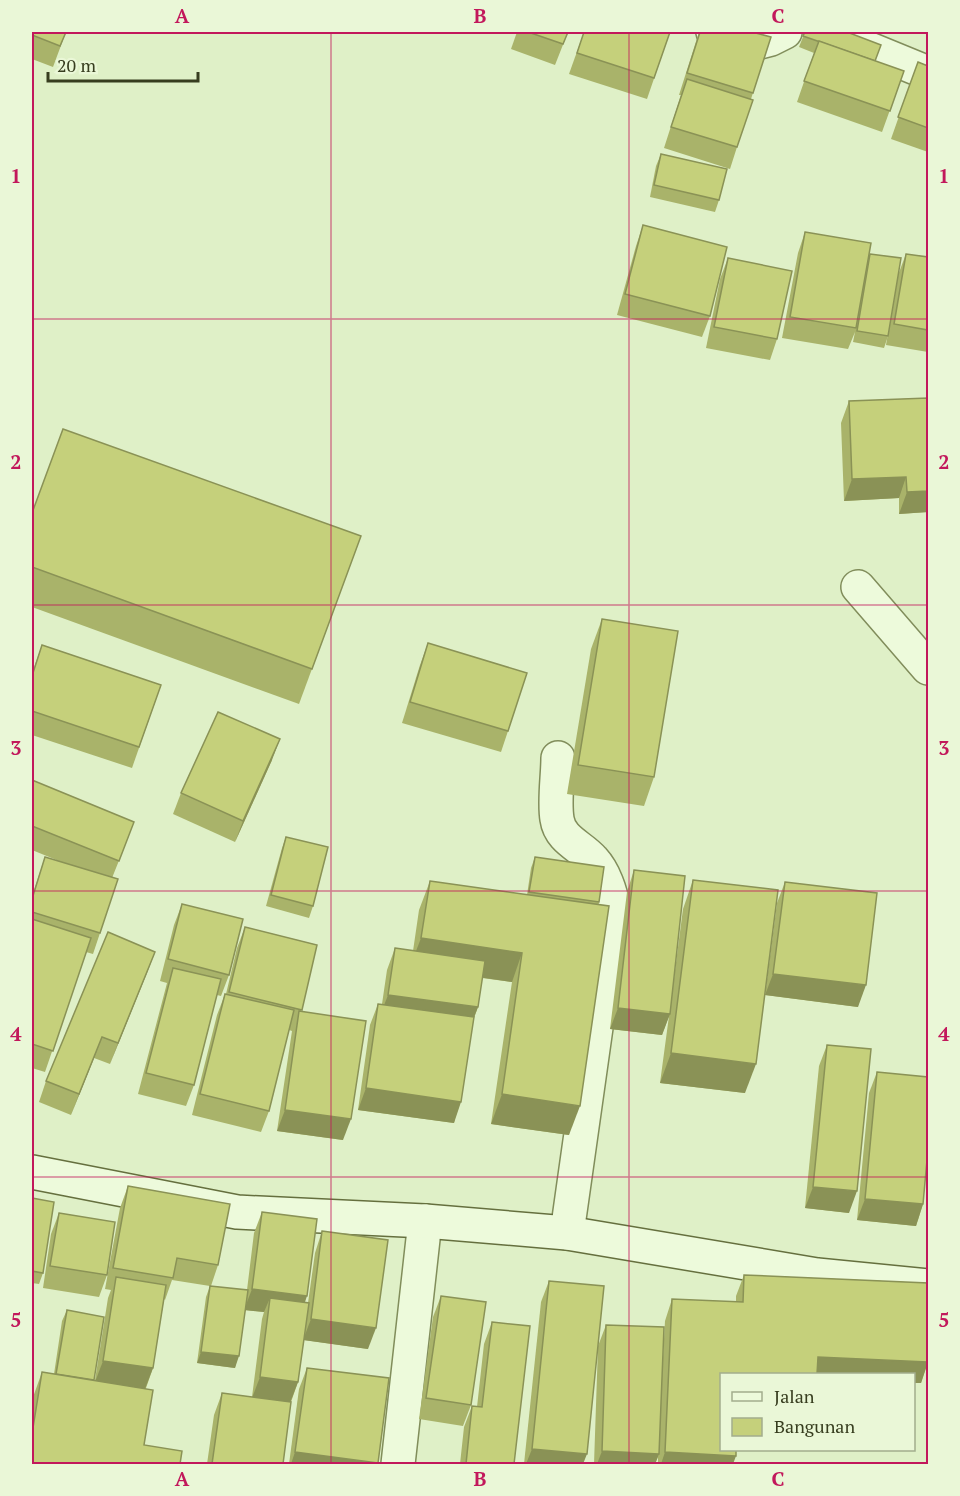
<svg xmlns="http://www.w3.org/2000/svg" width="960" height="1496" font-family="'PT Serif',serif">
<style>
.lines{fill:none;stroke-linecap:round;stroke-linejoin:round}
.street-casing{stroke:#818d5b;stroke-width:36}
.secondary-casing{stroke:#656f3e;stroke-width:36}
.street{stroke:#edfadb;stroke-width:33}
.secondary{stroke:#edfadb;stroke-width:33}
.wall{fill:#a9b36a}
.shaded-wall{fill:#8a9256}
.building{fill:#c5d07b;stroke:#8a9256;stroke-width:1.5}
.grid{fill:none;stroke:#c2185b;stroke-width:1.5;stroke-opacity:0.55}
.neatline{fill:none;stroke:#c2185b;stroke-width:2}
.grid-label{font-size:20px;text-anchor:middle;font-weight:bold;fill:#c2185b}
</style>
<rect width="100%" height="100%" fill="#dff0c7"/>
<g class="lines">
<defs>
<g id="street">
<polyline points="713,32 756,43 771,39 785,32"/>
<polyline points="828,32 928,73"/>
<polyline points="858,587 928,668"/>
<path d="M558,758C558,776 554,801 557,819C560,840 581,846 593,860C604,872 611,892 613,907L567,1233"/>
<polyline points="398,1464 425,1221"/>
</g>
<polyline id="secondary" points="32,1172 237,1212 425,1221 567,1233 817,1275 928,1286"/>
</defs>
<use href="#street" class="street-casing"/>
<use href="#secondary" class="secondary-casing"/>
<use href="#street" class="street"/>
<use href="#secondary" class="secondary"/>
</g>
<g class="wall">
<polygon points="32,32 66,32 53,67 32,59"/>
<polygon points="517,32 568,32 555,65 511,49"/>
<polygon points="584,32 670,32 647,99 569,74"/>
<polygon points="699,32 752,32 771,37 751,99 737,147 730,169 664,148 681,95 679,95"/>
<polygon points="805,32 875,61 904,71 882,132 797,102 814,53 799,47"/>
<polygon points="918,62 928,66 928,152 891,139"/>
<polygon points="661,154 719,200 715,212 650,197 656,166"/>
<polygon points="643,225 710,316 702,337 617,315 636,246"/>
<polygon points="805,232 869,258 888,336 884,348 853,342 855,332 848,349 782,338 798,253"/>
<polygon points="906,254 928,257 928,352 886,345 898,275"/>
<polygon points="728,258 777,339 770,360 706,348 720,279"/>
<polygon points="928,398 928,512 899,514 899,498 844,501 841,423 849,401"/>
<polygon points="32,513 361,536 299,704 32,607"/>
<polygon points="602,619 654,777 644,806 567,794 591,649"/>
<polygon points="428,643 508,731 501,752 402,723 420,665"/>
<polygon points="42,645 161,685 132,768 32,735 32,673"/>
<polygon points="272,760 235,842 173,814 181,793"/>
<polygon points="32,780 126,843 112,878 100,933 93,954 86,952 45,1072 32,1068 32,896 45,857 59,861 32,850"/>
<polygon points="286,837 313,906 309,918 266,906 282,848"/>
<polygon points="535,857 599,902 569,1135 491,1124 512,982 482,978 478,1007 474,1018 454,1123 358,1110 370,1025 378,1004 382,1004 387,970 395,948 413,951 419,910 430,881 527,895 531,868"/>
<polygon points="634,870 674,978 683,909 693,880 745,1093 660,1083 669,1016 662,1035 610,1029 627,892"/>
<polygon points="785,882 858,1007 765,995 777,903"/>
<polygon points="182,904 229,975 221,996 217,995 194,1085 186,1106 138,1094 167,983 160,981 174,925"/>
<polygon points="245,927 317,945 301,1011 343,1140 277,1131 292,1031 289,1030 269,1111 261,1132 192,1115 217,1015 225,994 226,994 237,948"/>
<polygon points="155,952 110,1064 94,1058 71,1115 39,1102 46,1081"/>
<polygon points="827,1045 849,1213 805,1208 819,1066"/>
<polygon points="877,1072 923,1204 916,1226 857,1220 869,1093"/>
<polygon points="128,1186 218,1265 211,1286 247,1290 254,1233 262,1212 305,1302 308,1303 315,1253 322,1231 368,1349 304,1340 298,1382 291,1402 283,1464 207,1464 214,1415 222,1393 252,1397 262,1319 264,1312 245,1310 235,1368 197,1363 206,1297 210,1286 172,1280 165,1300 164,1299 153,1368 146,1388 144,1445 32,1464 32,1400 42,1372 54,1374 62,1321 67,1310 94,1380 95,1380 108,1298 111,1290 105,1289 120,1208"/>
<polygon points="32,1198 43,1273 39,1284 32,1283"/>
<polygon points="59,1213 107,1275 99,1297 43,1288 51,1234"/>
<polygon points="744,1275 928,1283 928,1362 921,1383 914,1383 914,1374 722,1374 733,1464 658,1464 658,1457 655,1464 594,1464 598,1346 606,1325 663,1357 665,1321 672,1299 736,1302 736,1296"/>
<polygon points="549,1281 583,1464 524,1464 541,1302"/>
<polygon points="441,1296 471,1405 463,1426 419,1419 433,1317"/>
<polygon points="492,1322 514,1464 460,1464 464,1427 472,1406 477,1407 484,1344"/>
<polygon points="307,1368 389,1378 377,1464 289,1464 299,1389"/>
</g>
<g class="shaded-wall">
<polygon points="906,477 899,498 844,501 852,479"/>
<polygon points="928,491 928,512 899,514 907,492"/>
<polygon points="280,739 272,760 235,842 243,821"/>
<polygon points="421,938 522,953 512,982 410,967"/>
<polygon points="155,952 147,973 110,1064 118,1043"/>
<polygon points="773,974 866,985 858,1007 765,995"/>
<polygon points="388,995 478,1007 470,1028 380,1016"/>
<polygon points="618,1008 670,1014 662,1035 610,1029"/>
<polygon points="102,1037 94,1058 71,1115 79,1094"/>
<polygon points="671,1053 756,1064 745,1093 660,1083"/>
<polygon points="366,1088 461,1102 454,1123 358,1110"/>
<polygon points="502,1094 580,1106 569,1135 491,1124"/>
<polygon points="285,1110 351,1119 343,1140 277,1131"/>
<polygon points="813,1187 857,1191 849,1213 805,1208"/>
<polygon points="865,1199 923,1204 916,1226 857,1220"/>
<polygon points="252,1289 307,1296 300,1317 270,1298 264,1312 244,1310"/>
<polygon points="311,1319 376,1328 368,1349 303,1340"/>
<polygon points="201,1352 239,1356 235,1368 197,1363"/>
<polygon points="818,1357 928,1362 921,1383 914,1383 914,1374 812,1374"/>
<polygon points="103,1361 153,1368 145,1389 95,1382"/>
<polygon points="260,1377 298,1382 290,1403 252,1398"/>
<polygon points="532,1449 587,1454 583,1464 526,1464"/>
<polygon points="602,1451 659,1454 655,1464 597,1464"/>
<polygon points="295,1452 378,1463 377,1464 291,1464"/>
<polygon points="665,1452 736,1456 733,1464 661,1464"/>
</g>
<g class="building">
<polygon points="32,32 66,32 60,46 32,35"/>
<polygon points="528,32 568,32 563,44"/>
<polygon points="584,32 670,32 654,78 577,53"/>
<polygon points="700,32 752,32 771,37 753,93 687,73"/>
<polygon points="805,32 847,32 881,45 875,61 803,36"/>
<polygon points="819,41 904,71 890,111 804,81"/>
<polygon points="918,62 928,66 928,128 898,117"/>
<polygon points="687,79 753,100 737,147 671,127"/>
<polygon points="661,154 727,169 719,200 654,185"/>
<polygon points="643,225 727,247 710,316 625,294"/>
<polygon points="805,232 871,243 856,328 790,317"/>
<polygon points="870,254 901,258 888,336 857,331"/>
<polygon points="906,254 928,257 928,330 894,324"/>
<polygon points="728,258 792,271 777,339 714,327"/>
<polygon points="928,398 928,491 907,492 906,477 852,479 849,401"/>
<polygon points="63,429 361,536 312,669 32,567 32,513"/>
<polygon points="602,619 678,631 654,777 578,765"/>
<polygon points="428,643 527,673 508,731 410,702"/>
<polygon points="42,645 161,685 139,747 32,711 32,676"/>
<polygon points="218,712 280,739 243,821 181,793"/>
<polygon points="32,780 134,822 119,861 32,826"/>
<polygon points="286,837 328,847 313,906 271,895"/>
<polygon points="45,857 118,879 100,933 32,912 32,899"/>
<polygon points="535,857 604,867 599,902 529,892"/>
<polygon points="634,870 685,876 670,1014 618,1008"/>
<polygon points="693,880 778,890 756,1064 671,1053"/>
<polygon points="430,881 609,906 580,1106 502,1094 522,953 421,938"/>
<polygon points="785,882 877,893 866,985 773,974"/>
<polygon points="182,904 243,919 229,975 168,959"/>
<polygon points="32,919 91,938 53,1051 32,1044"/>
<polygon points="245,927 317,945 302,1010 229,992"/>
<polygon points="108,932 155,952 118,1043 102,1037 79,1094 46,1081"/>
<polygon points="395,948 485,961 478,1007 388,995"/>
<polygon points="173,968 221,979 194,1085 146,1073"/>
<polygon points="225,994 294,1010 269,1111 200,1094"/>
<polygon points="378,1004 474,1017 461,1102 366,1088"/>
<polygon points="299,1011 366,1021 351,1119 285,1110"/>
<polygon points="827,1045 871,1049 857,1191 813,1187"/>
<polygon points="877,1072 928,1077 928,1149 923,1204 865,1199"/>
<polygon points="128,1186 230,1204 218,1265 177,1258 173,1278 113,1268"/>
<polygon points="32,1198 54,1202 43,1273 32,1271"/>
<polygon points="262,1212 317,1219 307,1296 252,1289"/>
<polygon points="59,1213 115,1222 107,1275 50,1266"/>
<polygon points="322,1231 388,1240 376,1328 311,1319"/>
<polygon points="744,1275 928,1283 928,1362 818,1357 817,1374 722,1374 722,1449 736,1449 736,1456 665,1452 672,1299 743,1302"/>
<polygon points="116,1277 166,1285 153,1368 103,1361"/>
<polygon points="549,1281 604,1286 587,1454 532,1449"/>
<polygon points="210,1286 248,1290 239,1356 201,1352"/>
<polygon points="441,1296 486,1302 471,1405 426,1398"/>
<polygon points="270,1298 309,1303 298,1382 260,1377"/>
<polygon points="67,1310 104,1317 94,1380 56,1374"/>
<polygon points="492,1322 530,1326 514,1464 466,1464 472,1406 482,1407"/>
<polygon points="606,1325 664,1327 659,1454 602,1451"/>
<polygon points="307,1368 389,1378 378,1463 295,1452"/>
<polygon points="42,1372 153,1390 144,1445 182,1451 180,1464 32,1464 32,1434"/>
<polygon points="222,1393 291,1402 283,1464 212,1464"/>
</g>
<path class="grid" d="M331,32V1464M629,32V1464M32,319H928M32,605H928M32,891H928M32,1177H928"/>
<rect width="960" height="1496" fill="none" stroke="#eaf7d7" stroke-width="66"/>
<rect x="720" y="1373" width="195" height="78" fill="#eaf7d7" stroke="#a2ad8d" stroke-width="1.5"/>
<rect x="732" y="1392" width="30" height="9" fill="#edfadb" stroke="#a2ad8d" stroke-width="1.5"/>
<text x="774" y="1403" font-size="18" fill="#373d1f">Jalan</text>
<rect x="732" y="1418" width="30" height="18" fill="#c5d07b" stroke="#a2ad8d" stroke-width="1.5"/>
<text x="774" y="1433" font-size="18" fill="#373d1f">Bangunan</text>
<path d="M48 72v9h150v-9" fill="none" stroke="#373d1f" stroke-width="3"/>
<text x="57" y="72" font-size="18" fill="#373d1f" stroke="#eaf7d7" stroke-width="4.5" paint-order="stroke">20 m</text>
<rect x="33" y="33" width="894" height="1430" class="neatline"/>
<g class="grid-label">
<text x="182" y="23">A</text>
<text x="480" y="23">B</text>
<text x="778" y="23">C</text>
<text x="16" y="183">1</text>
<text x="944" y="183">1</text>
<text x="16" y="469">2</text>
<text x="944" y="469">2</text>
<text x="16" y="755">3</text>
<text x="944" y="755">3</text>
<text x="16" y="1041">4</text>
<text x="944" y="1041">4</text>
<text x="16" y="1327">5</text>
<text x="944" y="1327">5</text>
<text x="182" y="1486">A</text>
<text x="480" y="1486">B</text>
<text x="778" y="1486">C</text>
</g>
</svg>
